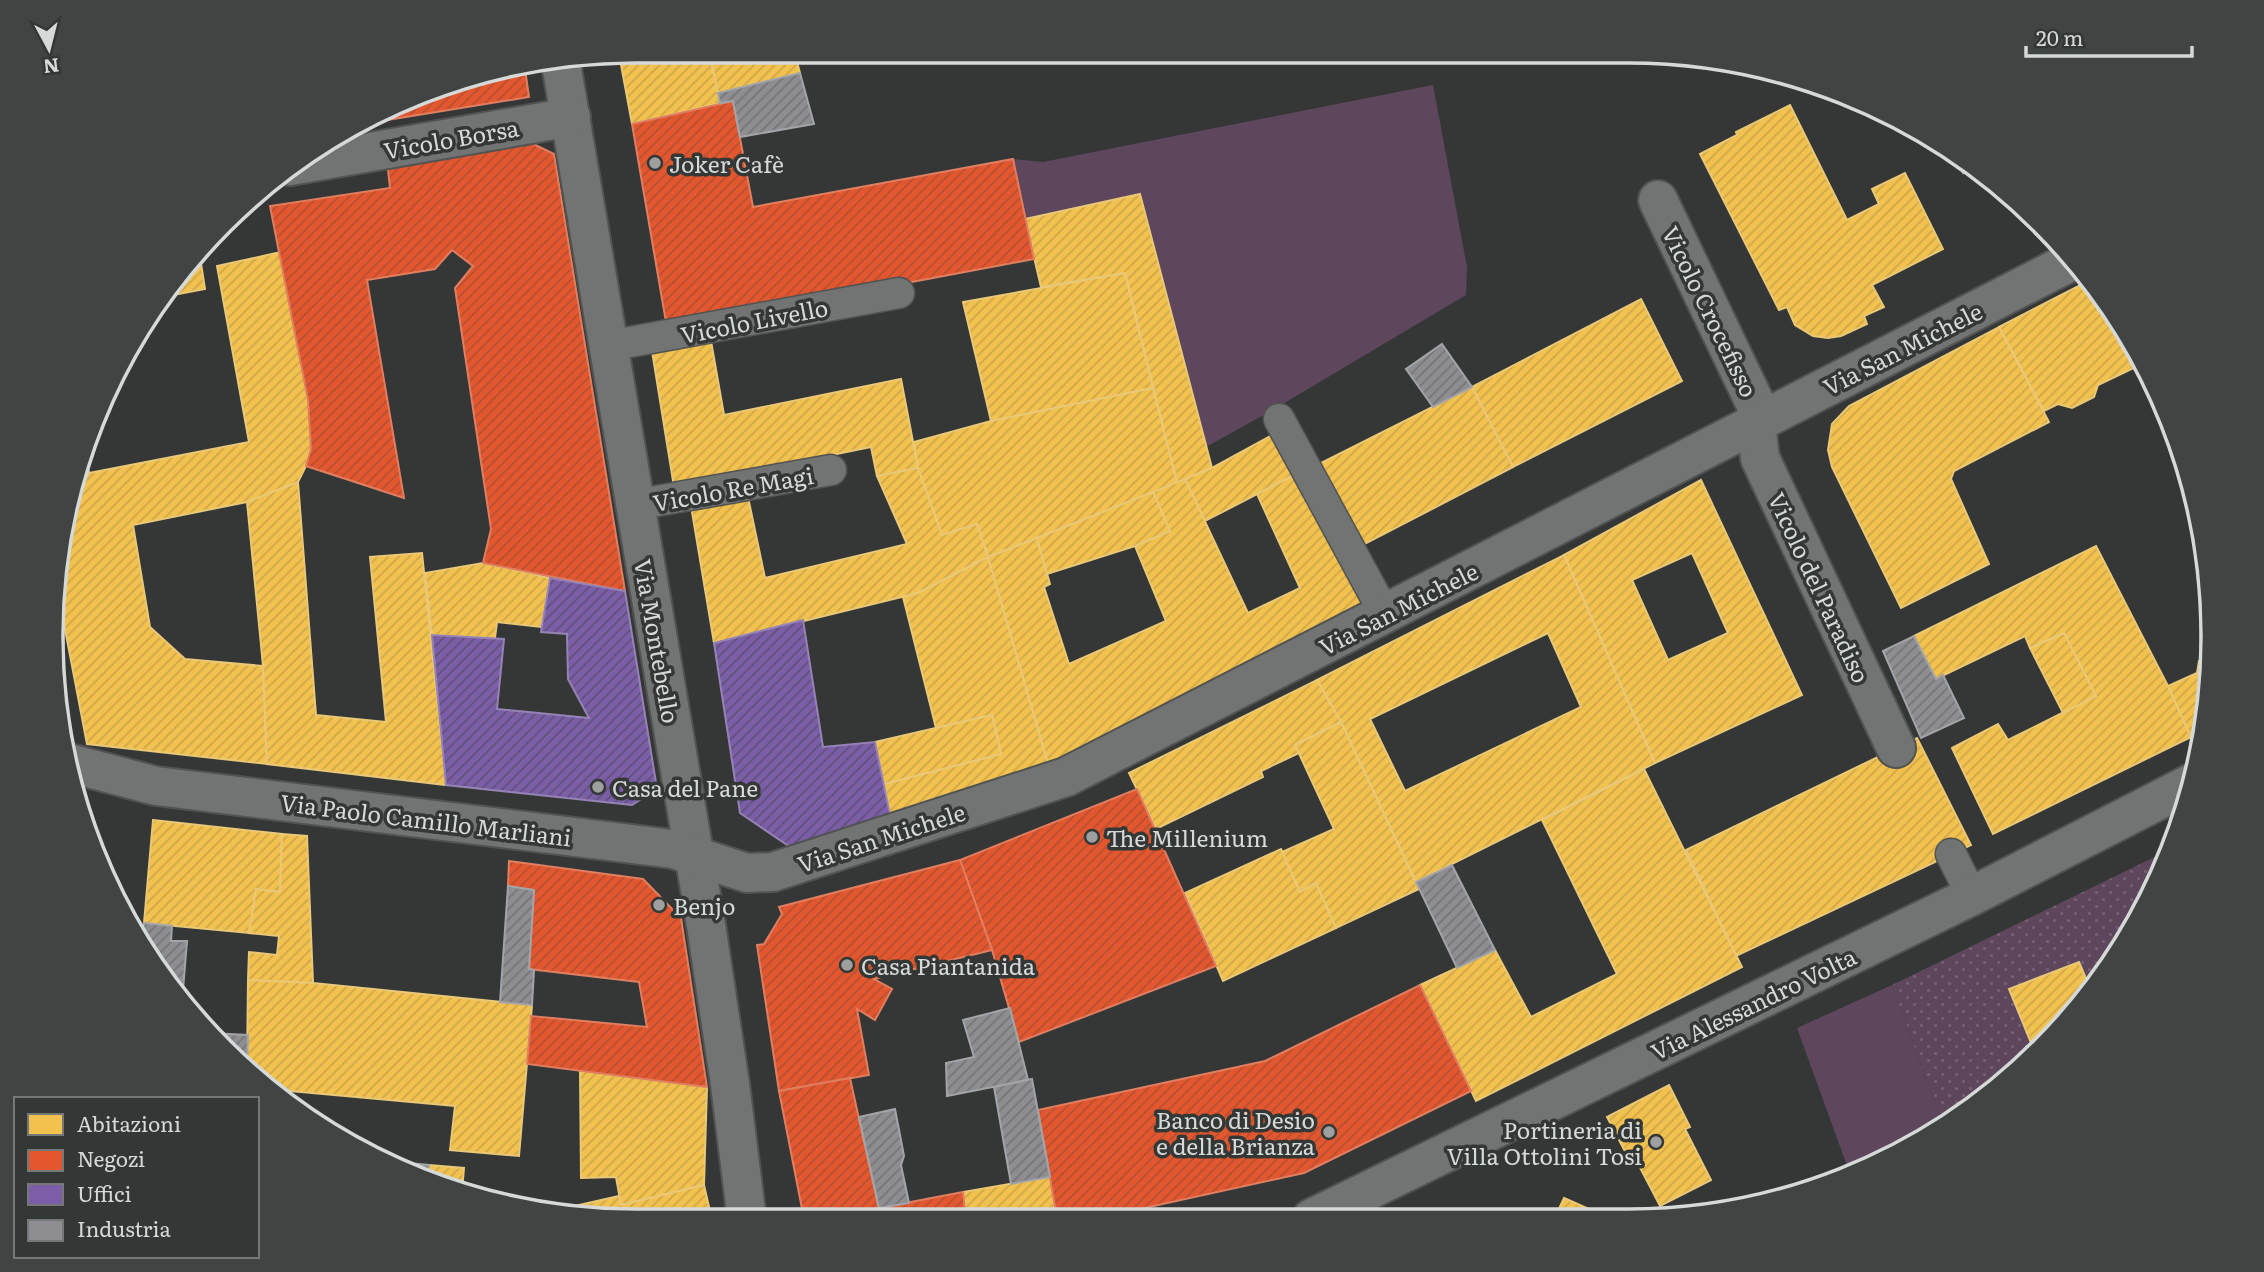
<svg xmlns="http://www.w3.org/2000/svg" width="2264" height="1272" font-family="Literata,serif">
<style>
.green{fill:#5e475d}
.park{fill:url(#park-dots)}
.homes{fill:url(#homes-hatch);stroke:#e9c877;stroke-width:2;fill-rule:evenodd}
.shops{fill:url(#shops-hatch);stroke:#e07e61;stroke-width:2}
.offices{fill:url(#offices-hatch);stroke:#9683b5;stroke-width:2}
.industry{fill:url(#industry-hatch);stroke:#a3a4a7;stroke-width:2}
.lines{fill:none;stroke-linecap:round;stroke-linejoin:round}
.lane-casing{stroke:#515352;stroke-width:33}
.street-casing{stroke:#515352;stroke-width:42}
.lane{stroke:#727473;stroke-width:30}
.street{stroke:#727473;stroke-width:38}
.poi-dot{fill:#9da09f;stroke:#333836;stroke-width:2.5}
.labels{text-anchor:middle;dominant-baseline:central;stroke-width:7;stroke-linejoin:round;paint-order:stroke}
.street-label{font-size:23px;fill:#d5d9d7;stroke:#333836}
.poi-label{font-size:23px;fill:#d5d9d7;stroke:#333836;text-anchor:start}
.rim{fill:none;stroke:#d5d9d7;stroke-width:3.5}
</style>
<defs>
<pattern id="park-dots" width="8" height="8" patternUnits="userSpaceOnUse" patternTransform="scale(1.75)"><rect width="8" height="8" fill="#5e475d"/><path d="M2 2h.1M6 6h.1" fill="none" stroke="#746174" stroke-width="1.8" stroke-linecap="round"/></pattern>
<pattern id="homes-hatch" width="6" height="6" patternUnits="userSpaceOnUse" patternTransform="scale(1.75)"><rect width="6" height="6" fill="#f2c14e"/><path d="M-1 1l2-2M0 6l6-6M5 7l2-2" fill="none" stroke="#cea74b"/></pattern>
<pattern id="shops-hatch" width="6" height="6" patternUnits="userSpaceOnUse" patternTransform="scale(1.75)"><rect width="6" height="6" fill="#e4572e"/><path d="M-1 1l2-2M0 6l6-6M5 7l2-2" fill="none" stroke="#b35033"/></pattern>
<pattern id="offices-hatch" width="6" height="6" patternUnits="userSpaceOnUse" patternTransform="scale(1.75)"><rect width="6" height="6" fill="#7b5ea7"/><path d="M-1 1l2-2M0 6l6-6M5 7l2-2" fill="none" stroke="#605179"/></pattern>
<pattern id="industry-hatch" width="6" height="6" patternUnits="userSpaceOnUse" patternTransform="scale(1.75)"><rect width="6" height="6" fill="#8d8d92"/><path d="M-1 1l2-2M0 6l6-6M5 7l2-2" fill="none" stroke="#767679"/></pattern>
</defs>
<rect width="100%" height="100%" fill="#343736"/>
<g class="green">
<polygon points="1433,85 1467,267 1466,295 1276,408 1206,447 1140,195 1025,219 1013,159 1043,162"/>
<polygon points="1892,985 1944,1127 1850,1174 1797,1028"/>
</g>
<polygon class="park" points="2171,849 2135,929 2042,1050 1953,1123 1944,1127 1892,985"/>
<g class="homes">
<polygon points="636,51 709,51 720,103 632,124 619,54"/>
<polygon points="709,51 794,51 800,73 718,93"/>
<polygon points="1851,98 1868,106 1857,111"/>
<polygon points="1790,105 1847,220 1879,204 1872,189 1905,173 1943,249 1872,285 1884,307 1864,316 1867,324 1841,336 1828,338 1813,336 1795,325 1787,307 1779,310 1700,154 1737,135 1736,132"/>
<polygon points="1140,194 1212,468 1177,483 1125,273 1041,287 1025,219"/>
<polygon points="281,252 308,400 311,449 306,466 298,482 247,502 133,525 150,627 185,659 263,666 267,764 87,744 59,598 71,484 85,452 89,473 249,442 217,266"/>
<polygon points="200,257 205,289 163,297"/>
<polygon points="1125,273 1153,388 991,421 963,302"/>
<polygon points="2092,279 2144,363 2098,385 2094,397 2072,408 2058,404 2044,411 1999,327"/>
<polygon points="1641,299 1682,381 1513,467 1472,387"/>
<polygon points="1999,327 2049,422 1954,471 1951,479 1989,564 1901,608 1832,467 1828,450 1832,424 1849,406"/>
<polygon points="711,341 724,415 901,379 918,468 877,476 871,447 674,487 652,351"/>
<polygon points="1472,387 1513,467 1357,548 1319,464"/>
<polygon points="1153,388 1177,483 988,557 977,524 942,535 918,468 914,442 991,421"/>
<polygon points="1276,433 1298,473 1205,521 1185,479 1212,468"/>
<polygon points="918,468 942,535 977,524 988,557 918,593 714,643 691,506 748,497 765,578 907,544 877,476"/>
<polygon points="1298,473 1372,615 1050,771 988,557 1037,538 1050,584 1044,587 1069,664 1166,621 1135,546 1170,531 1153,492 1185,479 1248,613 1300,588 1257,494"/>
<path d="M1701,480L1802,695L1655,763L1564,555ZM1692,553L1728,633L1668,660L1632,580Z"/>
<polygon points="298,482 316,715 386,722 370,557 422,553 446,785 267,764 263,666 247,502"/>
<polygon points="1153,492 1170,531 1135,546 1047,574 1037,538"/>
<polygon points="2096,546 2168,686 2191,737 1993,834 1952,748 1998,724 2008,740 2096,696 2064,633 2030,648 2025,636 1936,679 1914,636"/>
<path d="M1564,555L1655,763L1416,882L1341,722L1317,680ZM1548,633L1581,707L1405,791L1370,719Z"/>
<polygon points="988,557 1050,771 891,820 884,784 1001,754 992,715 936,728 903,597 918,593"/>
<polygon points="483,563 550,578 541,627 497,622 495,638 432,635 425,573"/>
<polygon points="2064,633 2096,696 2063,713 2030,648"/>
<polygon points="2210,655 2208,713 2204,731 2191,737 2168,686 2197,673 2199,661"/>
<polygon points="1317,680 1341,722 1295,745 1299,753 1261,771 1263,777 1156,829 1129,773"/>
<polygon points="992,715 1001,754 884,784 875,742"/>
<polygon points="1341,722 1419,889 1336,928 1316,883 1300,892 1282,852 1334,829 1295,745"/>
<polygon points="1917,738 1971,845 1736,956 1686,850"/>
<polygon points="1644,769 1742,967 1476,1101 1420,985 1495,950 1531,1017 1617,974 1542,820"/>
<polygon points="153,820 282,834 280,892 256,889 249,933 144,923"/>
<polygon points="282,834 307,836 313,983 248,980 249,952 277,955 279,936 249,933 256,889 280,892"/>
<polygon points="1281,849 1300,892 1316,883 1336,928 1223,981 1185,893"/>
<polygon points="2079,962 2090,988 2042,1050 2036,1055 2009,989"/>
<polygon points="248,980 313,983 532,1005 519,1156 450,1150 455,1106 279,1090 247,1064"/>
<polygon points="580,1070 707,1087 704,1185 621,1205 616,1177 581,1178"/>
<polygon points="1669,1085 1690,1127 1685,1129 1711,1180 1660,1206 1634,1156 1629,1159 1607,1117"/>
<polygon points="429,1165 464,1168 462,1192 427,1177"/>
<polygon points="1050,1177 1057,1218 966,1219 963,1192"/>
<polygon points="704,1185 712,1220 598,1220 548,1212 619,1196 621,1205"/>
<polygon points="1564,1198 1607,1217 1555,1217"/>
</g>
<g class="shops">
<polygon points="525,69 529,97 387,120 387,115 448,82"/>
<polygon points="733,101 753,207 1013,159 1034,259 667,328 632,124"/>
<polygon points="523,139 554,154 625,591 483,563 491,529 455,288 473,266 452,250 435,269 367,280 404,498 306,466 311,449 308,400 270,206 390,188 387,161"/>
<polygon points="1137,789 1216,966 1019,1042 992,950 960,860"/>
<polygon points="960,860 992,950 874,979 892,989 875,1020 857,1009 869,1075 779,1091 757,945 764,944 782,914 779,907"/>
<polygon points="509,861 643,879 681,918 707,1087 527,1064 531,1016 647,1027 639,982 529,969 534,890 508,886"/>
<polygon points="1420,985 1471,1091 1304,1173 1099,1218 1057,1218 1038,1110 1265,1061"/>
<polygon points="850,1078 881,1219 804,1219 779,1091"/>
<polygon points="963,1192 966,1219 881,1219 879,1208"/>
</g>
<g class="offices">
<polygon points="550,578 625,591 657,789 632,805 446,785 432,635 504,639 497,709 589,718 568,679 567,634 541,632"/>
<polygon points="803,620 823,747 875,742 891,820 793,849 740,813 714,643"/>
</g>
<g class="industry">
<polygon points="800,73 814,124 740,137 733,101 720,103 718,93"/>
<polygon points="1956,154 1974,167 1963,173"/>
<polygon points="1442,344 1472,387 1433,407 1406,369"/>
<polygon points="1914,636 1936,679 1943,675 1964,718 1921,738 1883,651"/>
<polygon points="1452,865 1495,950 1457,968 1416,882"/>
<polygon points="508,886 534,890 529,969 534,970 532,1005 500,1002"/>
<polygon points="144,923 172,926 171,941 187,941 183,990 176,989 142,935"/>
<polygon points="1010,1008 1028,1080 947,1096 946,1063 974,1057 963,1020"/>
<polygon points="209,1033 248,1035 247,1064"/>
<polygon points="1032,1079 1050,1177 1011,1184 994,1087"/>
<polygon points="895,1109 904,1156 901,1165 909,1203 879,1208 859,1117"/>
<polygon points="386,1161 429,1165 427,1177"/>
</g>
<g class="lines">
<defs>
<g id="lane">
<polyline points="608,346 899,293"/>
<polyline points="1279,419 1385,614"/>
<polyline points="634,505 831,470"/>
<polyline points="1951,854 1972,896"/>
</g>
<g id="street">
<polyline points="561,63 706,925 730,1084 747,1220"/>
<polyline points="290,166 571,117"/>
<polyline points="1658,200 1757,407 1756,424 1760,458 1896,748"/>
<polyline points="73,764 156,786 673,849 747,873 773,872 1066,777 2074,260"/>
<polyline points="1312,1218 1972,896 2192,783"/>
</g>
</defs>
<use href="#lane" class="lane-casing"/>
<use href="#street" class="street-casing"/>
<use href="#lane" class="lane"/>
<use href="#street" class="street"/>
</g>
<g class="poi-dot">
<circle cx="655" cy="163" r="7"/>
<circle cx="598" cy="787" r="7"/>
<circle cx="1092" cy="837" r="7"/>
<circle cx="659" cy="905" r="7"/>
<circle cx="847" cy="965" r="7"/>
<circle cx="1329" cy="1132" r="7"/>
<circle cx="1656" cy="1142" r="7"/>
</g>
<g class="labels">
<g class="street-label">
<text transform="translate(451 138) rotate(-10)">Vicolo Borsa</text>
<text transform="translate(1711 311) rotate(64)">Vicolo Crocefisso</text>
<text transform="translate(754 320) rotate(-11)">Vicolo Livello</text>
<text transform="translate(1902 348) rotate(-27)">Via San Michele</text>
<text transform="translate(733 488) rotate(-10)">Vicolo Re Magi</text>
<text transform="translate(1820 587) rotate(65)">Vicolo del Paradiso</text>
<text transform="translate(1398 608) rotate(-27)">Via San Michele</text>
<text transform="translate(658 641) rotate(80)">Via Montebello</text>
<text transform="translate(426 819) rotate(7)">Via Paolo Camillo Marliani</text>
<text transform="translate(881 837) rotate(-18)">Via San Michele</text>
<text transform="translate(1753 1003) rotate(-26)">Via Alessandro Volta</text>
</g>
<g class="poi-label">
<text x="669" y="163">Joker Cafè</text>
<text x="612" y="787">Casa del Pane</text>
<text x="1106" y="837">The Millenium</text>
<text x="673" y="905">Benjo</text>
<text x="861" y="965">Casa Piantanida</text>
<text x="1315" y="1119" text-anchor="end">Banco di Desio<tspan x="1315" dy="26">e della Brianza</tspan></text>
<text x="1642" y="1129" text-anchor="end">Portineria di<tspan x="1642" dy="26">Villa Ottolini Tosi</tspan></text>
</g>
</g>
<path d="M0 0H2264V1272H0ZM636 63H1628A573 573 0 0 1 2201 636V636A573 573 0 0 1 1628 1209H636A573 573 0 0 1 63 636V636A573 573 0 0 1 636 63Z" fill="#404543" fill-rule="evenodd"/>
<path class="rim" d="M636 63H1628A573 573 0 0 1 2201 636V636A573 573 0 0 1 1628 1209H636A573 573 0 0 1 63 636V636A573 573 0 0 1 636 63Z"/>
<rect x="14" y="1097" width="245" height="161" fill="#333836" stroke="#747876" stroke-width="2"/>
<rect x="28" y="1114" width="35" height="21" fill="#f2c14e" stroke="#747876" stroke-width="2"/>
<text x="77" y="1132" font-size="21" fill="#d5d9d7">Abitazioni</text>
<rect x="28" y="1150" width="35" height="21" fill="#e4572e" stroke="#747876" stroke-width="2"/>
<text x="77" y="1167" font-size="21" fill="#d5d9d7">Negozi</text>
<rect x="28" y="1184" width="35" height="21" fill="#7b5ea7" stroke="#747876" stroke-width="2"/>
<text x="77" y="1202" font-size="21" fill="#d5d9d7">Uffici</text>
<rect x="28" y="1220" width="35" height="21" fill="#8d8d92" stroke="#747876" stroke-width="2"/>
<text x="77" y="1237" font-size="21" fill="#d5d9d7">Industria</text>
<g transform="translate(49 49) rotate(173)" stroke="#333836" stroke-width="5" paint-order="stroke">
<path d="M0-5L12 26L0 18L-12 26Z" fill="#d5d9d7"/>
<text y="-10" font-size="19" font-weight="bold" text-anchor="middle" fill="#d5d9d7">N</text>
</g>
<path d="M2026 46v10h166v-10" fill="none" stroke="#d5d9d7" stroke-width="3.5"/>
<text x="2036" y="46" font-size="21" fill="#d5d9d7" stroke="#333836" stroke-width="5" paint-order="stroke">20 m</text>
</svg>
